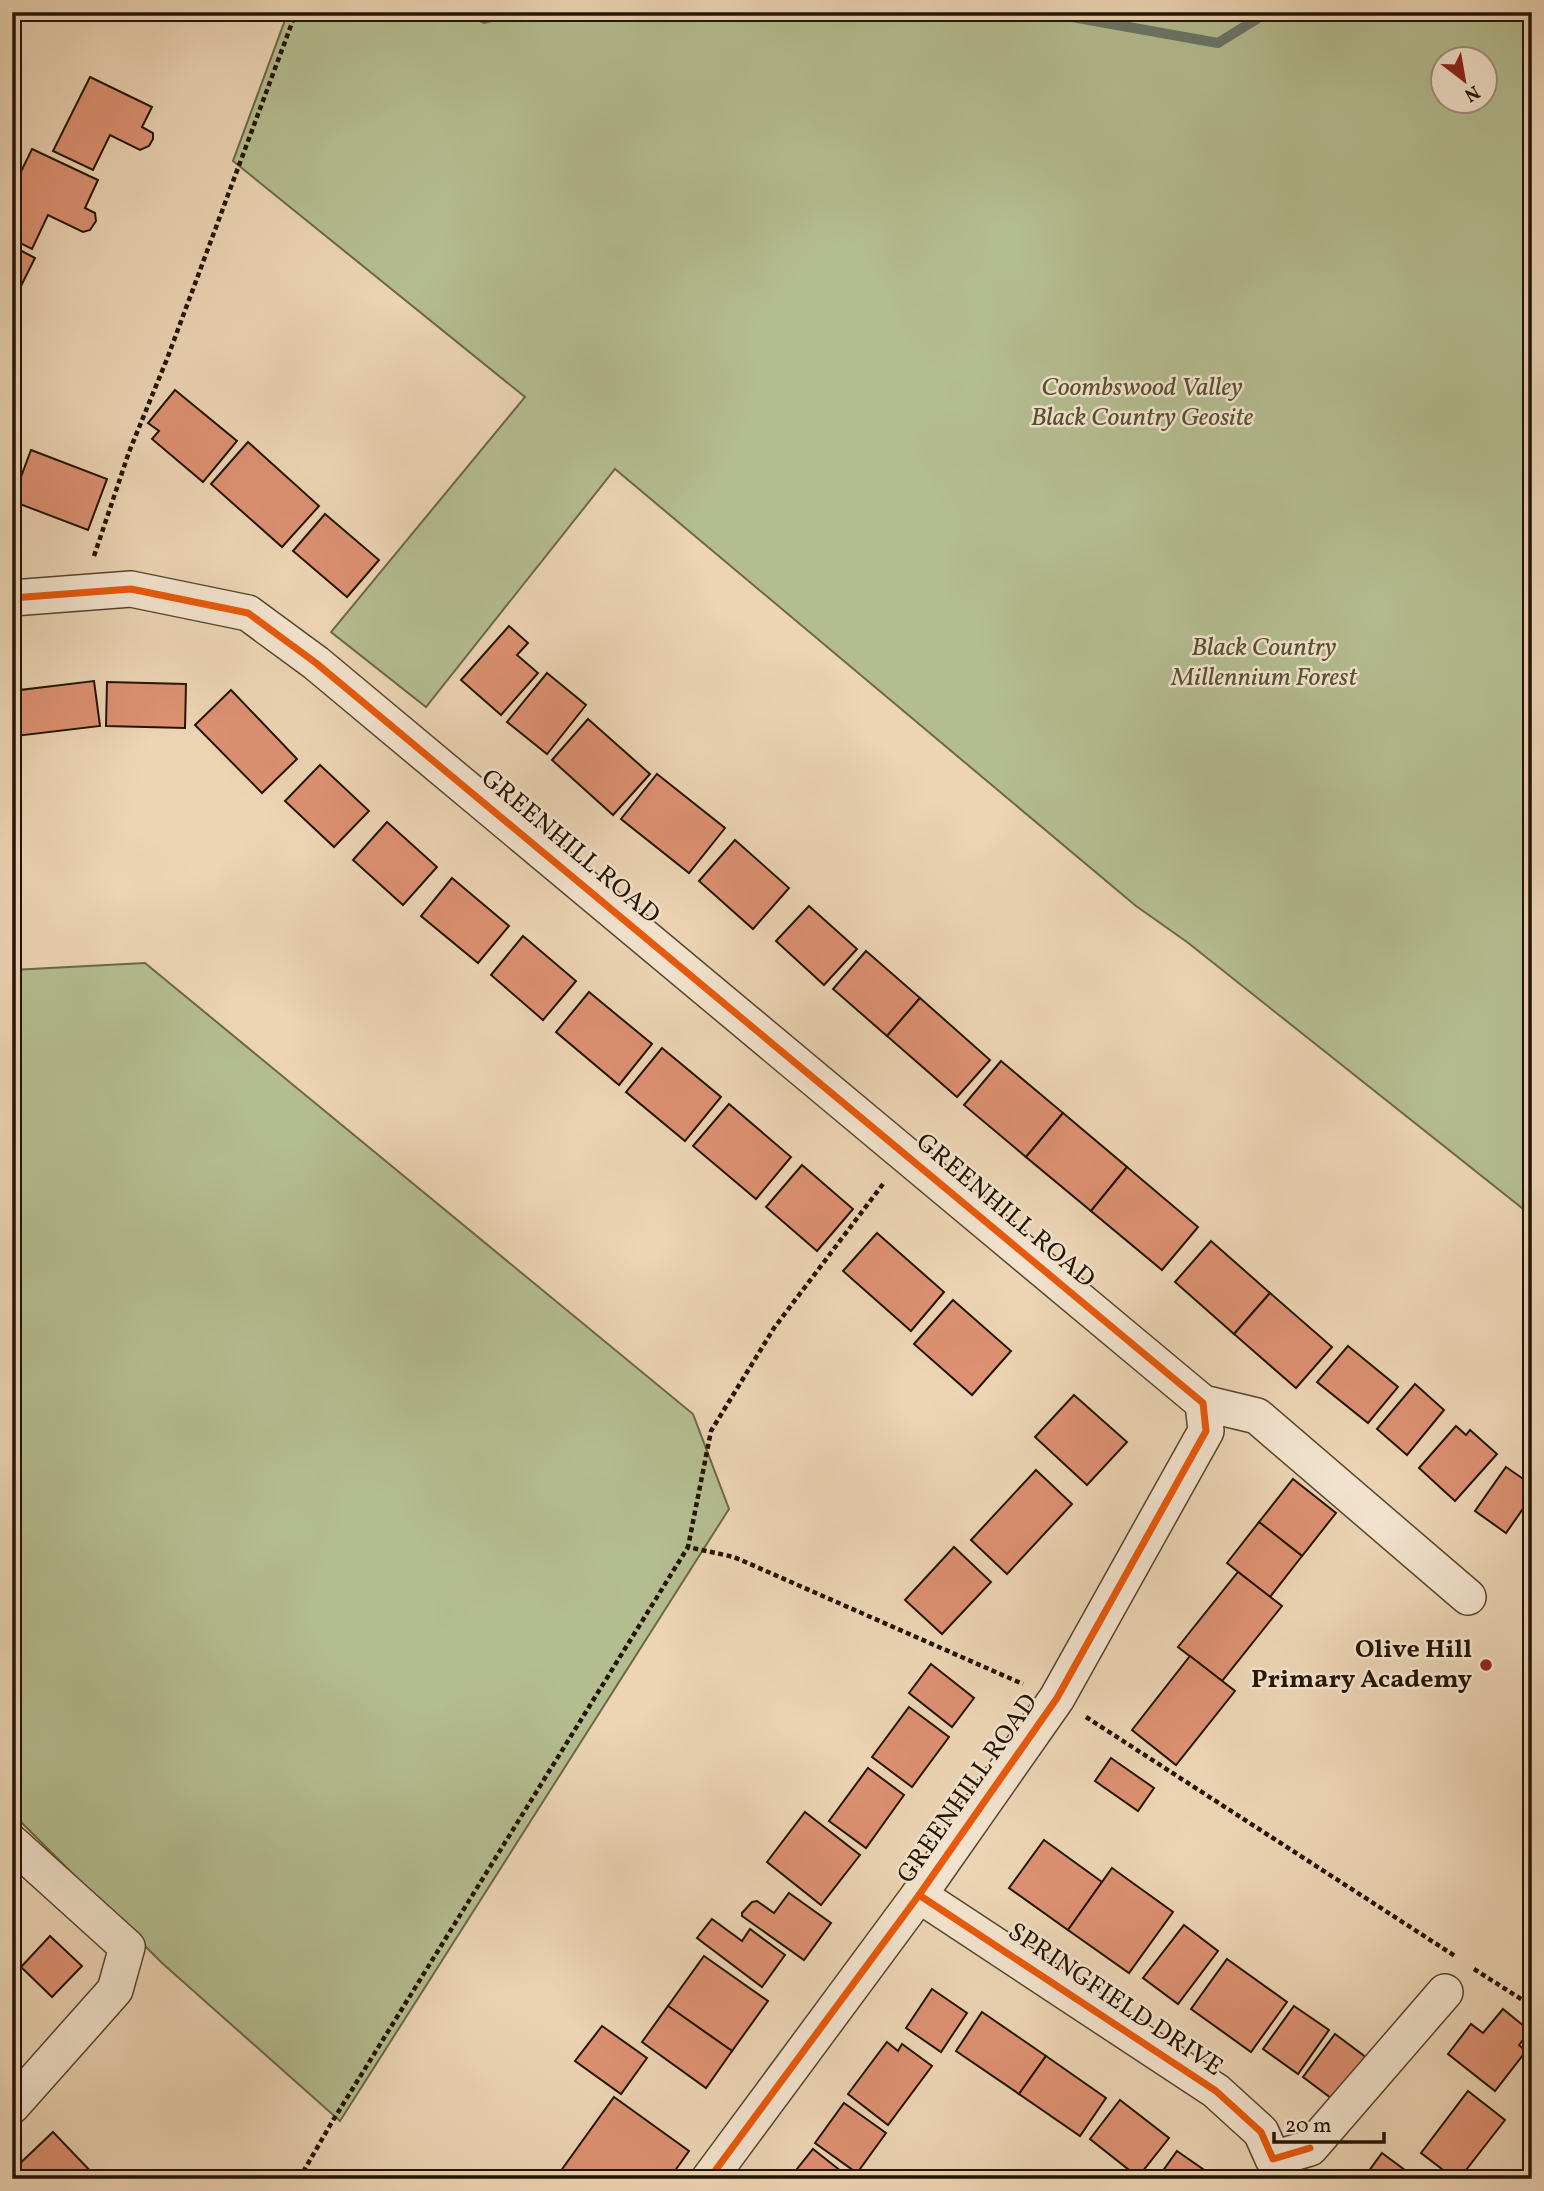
<svg xmlns="http://www.w3.org/2000/svg" width="1544" height="2191" font-family="Vollkorn,serif">
<style>
.green{fill:#b4bd90;stroke:#6c6848;stroke-width:2;fill-rule:evenodd}
.lines{fill:none;stroke-linecap:round;stroke-linejoin:round}
.stream{stroke:#6a766a;stroke-width:10}
.building{fill:#dd9172;stroke:#231401;stroke-width:2}
.minor-casing{stroke:#55442e;stroke-width:38}
.path{stroke:#231401;stroke-width:4.5;stroke-dasharray:5 3.5;stroke-linecap:butt}
.minor{stroke:#f3e3ce;stroke-width:35}
.cycleway-casing{stroke:#f3e3ce;stroke-width:11}
.cycleway{stroke:#e8590c;stroke-width:7}
.poi-dot{fill:#8f2418;stroke:#f3e3ce;stroke-width:2.5}
.labels{text-anchor:middle;dominant-baseline:central;stroke-width:5;stroke-linejoin:round;paint-order:stroke}
.park-label{font-size:26px;font-style:italic;fill:#564f33;stroke:#f3e3ce}
.street-label{font-size:26px;fill:#231401;stroke:#f3e3ce}
.poi-label{font-size:26px;font-weight:bold;fill:#231401;stroke:#f3e3ce;text-anchor:end}
</style>
<rect width="100%" height="100%" fill="#ecd4b4"/>
<filter id="stains"><feTurbulence type="fractalNoise" baseFrequency=".00286" numOctaves="4"/><feColorMatrix values="0 0 0 0 .2 0 0 0 0 .09 0 0 0 0 .02 0 0 0 .5 -.17"/></filter>
<radialGradient id="worn" r=".72"><stop offset=".6" stop-color="#630" stop-opacity="0"/><stop offset="1" stop-color="#630" stop-opacity=".3"/></radialGradient>
<g class="green">
<path d="M288,12H462L484,23L525,12H1532V1216L1187,942L1136,906L615,469L426,707L331,632L525,397L233,161ZM1442,60H1484V102H1442Z"/>
<polygon points="145,963 693,1414 729,1509 340,2121 162,1963 12,1813 12,970"/>
</g>
<g class="lines">
<polyline class="stream" points="1061,15 1218,43 1268,12"/>
</g>
<g class="building">
<polygon points="90,77 152,107 142,127 153,133 153,139 149,146 140,150 110,135 93,170 53,151"/>
<polygon points="32,149 98,180 85,208 95,213 96,221 90,230 83,232 48,215 32,249 12,239 12,190"/>
<polygon points="12,246 35,258 14,300 12,299"/>
<polygon points="175,390 237,441 203,482 152,439 159,431 148,423"/>
<polygon points="248,442 319,506 282,547 211,484"/>
<polygon points="31,450 107,479 88,530 12,501"/>
<polygon points="325,514 379,560 347,597 293,551"/>
<polygon points="509,626 528,643 517,655 538,673 501,715 461,680"/>
<polygon points="547,673 586,705 547,754 507,722"/>
<polygon points="94,681 100,726 16,736 12,691"/>
<polygon points="107,682 186,684 185,728 106,726"/>
<polygon points="231,690 297,759 262,793 195,725"/>
<polygon points="588,719 650,774 613,815 552,760"/>
<polygon points="320,765 369,811 334,847 285,801"/>
<polygon points="657,774 725,828 689,873 621,819"/>
<polygon points="387,822 437,867 403,905 353,860"/>
<polygon points="735,840 789,888 753,929 699,881"/>
<polygon points="452,878 509,926 478,963 421,916"/>
<polygon points="809,906 857,949 824,985 776,941"/>
<polygon points="523,936 576,981 543,1020 491,975"/>
<polygon points="866,951 920,998 887,1036 833,989"/>
<polygon points="589,992 652,1044 619,1085 556,1032"/>
<polygon points="920,998 990,1060 957,1097 887,1036"/>
<polygon points="662,1048 721,1097 685,1141 626,1092"/>
<polygon points="1001,1061 1063,1113 1026,1157 964,1105"/>
<polygon points="729,1104 791,1157 756,1199 693,1146"/>
<polygon points="1063,1113 1127,1167 1091,1211 1026,1157"/>
<polygon points="802,1165 853,1209 817,1251 766,1207"/>
<polygon points="1127,1167 1198,1227 1162,1270 1091,1211"/>
<polygon points="877,1233 944,1292 911,1331 843,1271"/>
<polygon points="1211,1241 1270,1293 1234,1334 1175,1282"/>
<polygon points="1270,1293 1332,1347 1296,1388 1234,1334"/>
<polygon points="953,1300 1011,1351 972,1395 914,1344"/>
<polygon points="1348,1346 1398,1387 1368,1423 1317,1382"/>
<polygon points="1415,1384 1444,1410 1407,1455 1377,1429"/>
<polygon points="1074,1395 1127,1442 1087,1485 1035,1437"/>
<polygon points="1456,1426 1466,1435 1470,1430 1497,1454 1455,1501 1419,1468"/>
<polygon points="1506,1467 1532,1485 1532,1496 1506,1533 1475,1511"/>
<polygon points="1036,1470 1072,1504 1007,1574 971,1540"/>
<polygon points="1293,1479 1336,1513 1302,1556 1259,1522"/>
<polygon points="1259,1522 1302,1556 1270,1597 1227,1563"/>
<polygon points="954,1547 991,1582 942,1634 905,1600"/>
<polygon points="1238,1572 1282,1606 1222,1681 1178,1647"/>
<polygon points="1190,1656 1235,1691 1176,1765 1132,1730"/>
<polygon points="931,1664 974,1698 952,1727 909,1693"/>
<polygon points="909,1707 949,1737 912,1787 872,1757"/>
<polygon points="1111,1758 1154,1788 1138,1811 1095,1781"/>
<polygon points="868,1768 904,1795 866,1848 829,1821"/>
<polygon points="805,1812 860,1855 821,1905 767,1862"/>
<polygon points="1044,1840 1102,1882 1068,1930 1009,1888"/>
<polygon points="1112,1868 1173,1912 1129,1973 1068,1930"/>
<polygon points="789,1893 831,1923 804,1960 742,1916 742,1913 752,1902 757,1901 774,1913"/>
<polygon points="712,1919 742,1941 750,1929 785,1955 762,1987 697,1938"/>
<polygon points="1184,1925 1218,1951 1178,2004 1143,1978"/>
<polygon points="50,1936 82,1966 52,1997 21,1967"/>
<polygon points="704,1956 768,2001 732,2051 668,2006"/>
<polygon points="1227,1959 1287,2002 1251,2052 1191,2009"/>
<polygon points="932,1989 967,2013 941,2052 906,2028"/>
<polygon points="668,2006 732,2051 706,2088 642,2042"/>
<polygon points="1294,2006 1329,2030 1298,2074 1263,2049"/>
<polygon points="1503,2009 1530,2031 1519,2045 1526,2051 1495,2091 1448,2054 1471,2024 1483,2033"/>
<polygon points="982,2012 1046,2056 1019,2094 956,2051"/>
<polygon points="602,2026 647,2058 621,2094 575,2061"/>
<polygon points="1335,2034 1367,2058 1335,2101 1303,2077"/>
<polygon points="887,2042 898,2051 902,2044 932,2066 888,2125 848,2094"/>
<polygon points="1046,2056 1106,2098 1080,2136 1019,2094"/>
<polygon points="1468,2091 1505,2120 1459,2179 1455,2179 1421,2153"/>
<polygon points="614,2097 689,2151 669,2179 555,2179"/>
<polygon points="1120,2100 1169,2138 1138,2177 1090,2139"/>
<polygon points="844,2103 886,2133 857,2173 815,2143"/>
<polygon points="53,2132 98,2179 12,2179 12,2171"/>
<polygon points="813,2149 851,2179 789,2179"/>
<polygon points="1177,2151 1210,2174 1206,2179 1157,2179"/>
<polygon points="1382,2153 1417,2179 1363,2179"/>
</g>
<g class="lines">
<defs>
<g id="minor">
<polyline points="12,598 131,589 248,613 316,663 1203,1403 1206,1431 1057,1698 919,1895 709,2179"/>
<polyline points="1203,1403 1257,1416 1468,1597"/>
<polyline points="12,1843 127,1947 115,1990 12,2106"/>
<polyline points="919,1895 1216,2091 1261,2132 1273,2159 1310,2148 1445,1992"/>
</g>
</defs>
<use href="#minor" class="minor-casing"/>
<g class="path">
<polyline points="94,556 129,452 167,359 296,12"/>
<polyline points="883,1184 774,1328 711,1431 688,1547 734,1557 1023,1684"/>
<polyline points="1086,1717 1455,1956"/>
<polyline points="1474,1969 1532,2006"/>
<polyline points="299,2179 332,2122 688,1547"/>
</g>
<use href="#minor" class="minor"/>
<defs>
<g id="cycleway">
<polyline points="12,598 131,589 248,613 316,663 1203,1403 1206,1431 1057,1698 919,1895 709,2179"/>
<polyline points="919,1895 1216,2091 1261,2132 1273,2159 1310,2148"/>
</g>
</defs>
<use href="#cycleway" class="cycleway-casing"/>
<use href="#cycleway" class="cycleway"/>
</g>
<circle class="poi-dot" cx="1486" cy="1665" r="7"/>
<g class="labels">
<g class="park-label">
<text x="1142" y="388">Coombswood Valley<tspan x="1142" dy="30">Black Country Geosite</tspan></text>
<text x="1264" y="648">Black Country<tspan x="1264" dy="30">Millennium Forest</tspan></text>
</g>
<g class="street-label">
<text transform="translate(570 847) rotate(40)">GREENHILL ROAD</text>
<text transform="translate(1005 1211) rotate(40)">GREENHILL ROAD</text>
<text transform="translate(968 1789) rotate(-55)">GREENHILL ROAD</text>
<text transform="translate(1115 2000) rotate(34)">SPRINGFIELD DRIVE</text>
</g>
<g class="poi-label">
<text x="1472" y="1650">Olive Hill<tspan x="1472" dy="30">Primary Academy</tspan></text>
</g>
</g>
<rect width="1544" height="2191" fill="none" stroke="#ecd4b4" stroke-width="42"/>
<rect x="14" y="14" width="1516" height="2163" fill="none" stroke="#231401" stroke-width="3.5"/>
<rect x="21" y="21" width="1502" height="2149" fill="none" stroke="#231401" stroke-width="2"/>
<g transform="translate(1464 80) rotate(149)"><circle r="33" fill="#f3e3ce" stroke="#a0907c" stroke-width="2"/>
<path d="M0-5L12 26L0 18L-12 26Z" fill="#8f2418"/>
<text y="-10" font-size="19" font-weight="bold" text-anchor="middle" fill="#231401">N</text>
</g>
<path d="M1274 2132v10h110v-10" fill="none" stroke="#231401" stroke-width="3.5"/>
<text x="1285" y="2132" font-size="21" fill="#231401" stroke="#f3e3ce" stroke-width="5" paint-order="stroke">20 m</text>
<rect width="100%" height="100%" filter="url(#stains)"/>
<rect width="100%" height="100%" fill="url(#worn)"/>
</svg>
